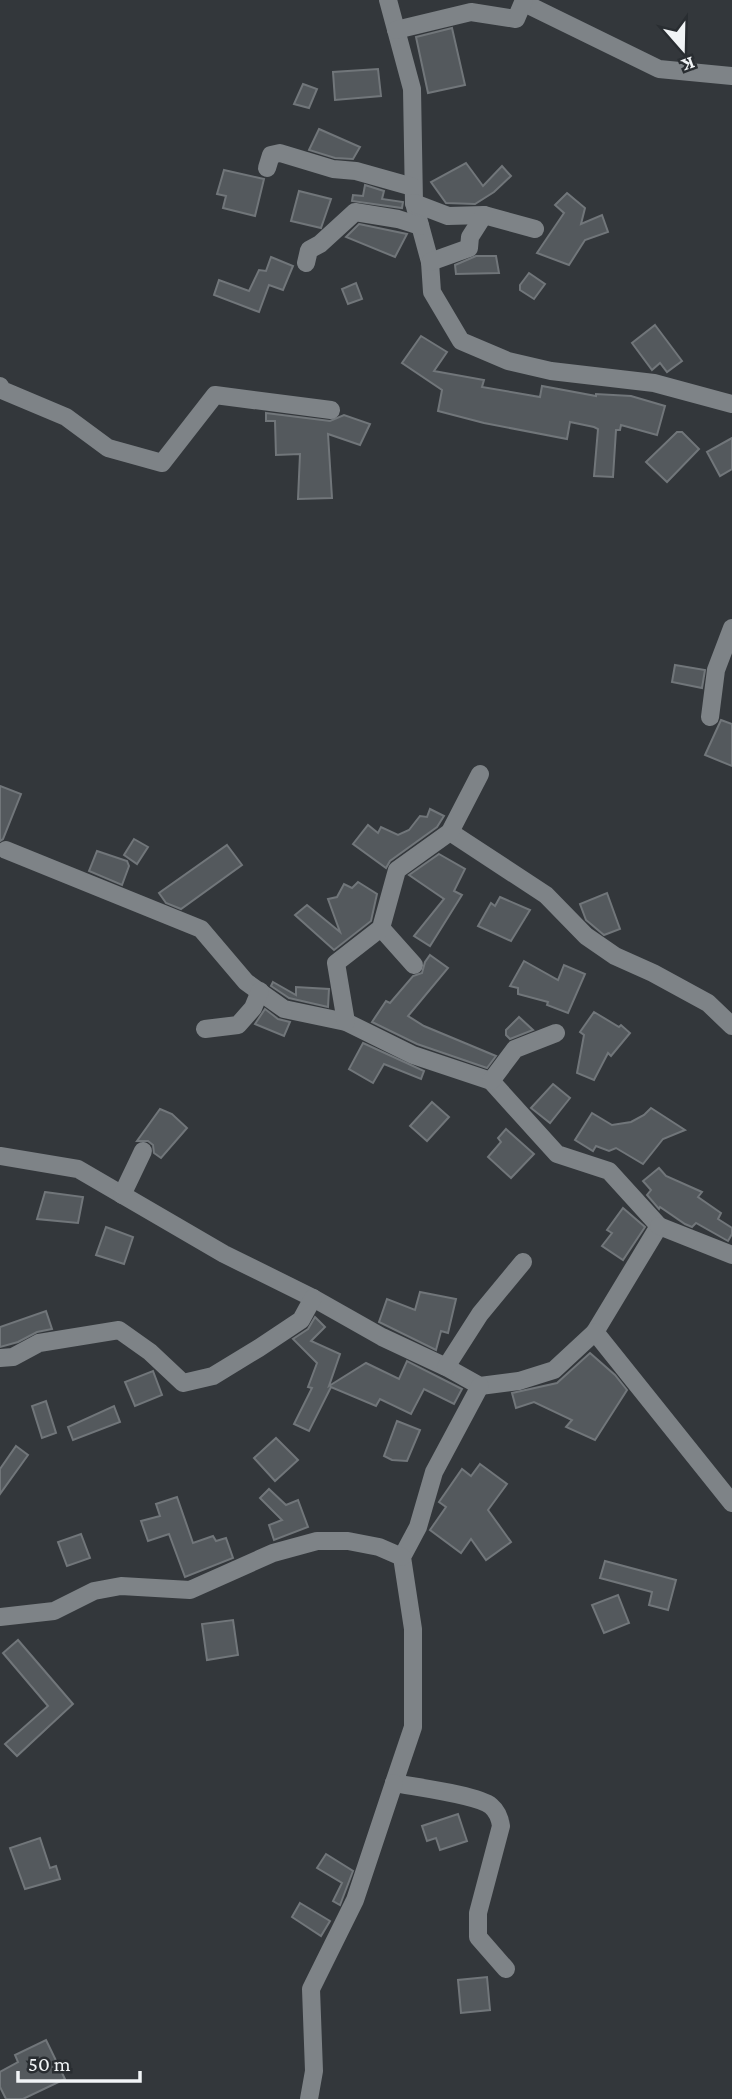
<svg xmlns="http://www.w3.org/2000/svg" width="732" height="2099" font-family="'Crimson Pro',serif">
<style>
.building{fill:#54595d;stroke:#71767a;stroke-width:2}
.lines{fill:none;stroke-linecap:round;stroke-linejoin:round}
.minor{stroke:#7e8387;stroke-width:18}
</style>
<rect width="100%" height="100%" fill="#33373b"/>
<g class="building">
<polygon points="452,28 465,85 428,93 416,37"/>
<polygon points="378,69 381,96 335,100 333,72"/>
<polygon points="303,84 317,89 309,108 294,104"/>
<polygon points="319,129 360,147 353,159 335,158 309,150"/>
<polygon points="466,163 483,186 502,166 511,176 494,192 475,204 446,203 431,182"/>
<polygon points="224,170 264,179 255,216 223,208 226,196 217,194"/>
<polygon points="365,185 384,191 382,199 403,202 402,208 352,201 353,195 363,196"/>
<polygon points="299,191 331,199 321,228 291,221"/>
<polygon points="567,193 585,208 581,224 602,215 608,232 585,240 569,265 537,253 564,213 555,205"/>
<polygon points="359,224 407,234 395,257 346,237"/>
<polygon points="476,256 496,256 499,273 456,274 455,265"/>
<polygon points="271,257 293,266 283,290 269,285 259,312 214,295 219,280 249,291 259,270 266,271"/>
<polygon points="529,273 545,284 534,299 520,290 520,285"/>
<polygon points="356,283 362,299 348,304 342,289"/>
<polygon points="655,325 682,361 667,372 660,363 652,370 632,343"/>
<polygon points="421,336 447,352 434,371 484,380 482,387 540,397 542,386 596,396 596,394 631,396 665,406 657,435 621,425 620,430 616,430 613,477 594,476 598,429 594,427 570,422 567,439 484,423 438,411 442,390 402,363"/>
<polygon points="266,413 330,421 344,415 370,424 360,445 328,434 332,498 298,499 300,454 276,455 275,421 266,421"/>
<polygon points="677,432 682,432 699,449 667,482 646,462"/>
<polygon points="732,438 732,469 720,476 707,452"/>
<polygon points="675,665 705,670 702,688 672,682"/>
<polygon points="721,720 732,724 732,766 705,755"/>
<polygon points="0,786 21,794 3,839 0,841"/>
<polygon points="430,809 444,816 437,827 390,861 386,868 353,844 368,825 378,833 381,827 398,835 409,830 420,816 427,817"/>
<polygon points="134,839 148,847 137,864 124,855"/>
<polygon points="227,845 242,865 181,909 166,903 159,893"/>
<polygon points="97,851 127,861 129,866 122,885 89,871"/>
<polygon points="439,854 465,869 454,891 462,895 430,946 414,936 444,899 409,875"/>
<polygon points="358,882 377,894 371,921 334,950 295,915 307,905 340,932 328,899 337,897 344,884 352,888"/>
<polygon points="607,893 620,929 604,935 586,920 580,904"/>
<polygon points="500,897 530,910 511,941 478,926 491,903 495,906"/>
<polygon points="430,955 448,968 408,1016 424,1026 496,1056 487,1068 417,1044 372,1022 386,1001 390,1003 413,976 422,973 425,962"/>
<polygon points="524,961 558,980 564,965 585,974 568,1013 547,1005 548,1002 518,994 518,988 510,986"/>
<polygon points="273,982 296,995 296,987 329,989 328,1007 289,998 271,986"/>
<polygon points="265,1009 278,1019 290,1022 284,1036 255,1024"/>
<polygon points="594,1012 619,1027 621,1025 630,1033 611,1056 608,1053 594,1080 577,1073 584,1035 580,1032"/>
<polygon points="519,1017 533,1030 510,1039 506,1035 506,1030"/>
<polygon points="363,1043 424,1071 421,1079 384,1064 373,1083 349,1069"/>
<polygon points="553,1084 570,1098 550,1123 531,1108"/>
<polygon points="432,1102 449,1117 427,1141 410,1126"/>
<polygon points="651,1108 685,1130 663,1139 643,1164 616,1148 609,1151 596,1146 593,1151 575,1140 592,1113 612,1125 631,1122 644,1115"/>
<polygon points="160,1109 172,1114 187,1128 161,1158 154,1153 153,1145 148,1141 137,1141"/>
<polygon points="506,1129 534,1154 511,1178 488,1157 501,1142 498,1138"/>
<polygon points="659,1168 666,1176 702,1192 698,1197 721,1213 718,1219 732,1228 732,1234 728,1241 696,1223 692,1227 685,1224 660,1207 659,1209 647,1195 651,1190 643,1181"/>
<polygon points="45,1192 83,1197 78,1223 37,1219"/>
<polygon points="623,1208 645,1227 623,1260 602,1246 612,1233 607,1230"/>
<polygon points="106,1227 133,1237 124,1264 96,1255"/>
<polygon points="420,1292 456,1299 448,1333 441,1331 436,1350 379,1322 387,1299 415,1310"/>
<polygon points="46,1311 52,1329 37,1332 18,1342 0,1347 0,1327"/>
<polygon points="315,1317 325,1327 311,1341 340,1354 329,1386 366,1363 399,1379 407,1361 462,1389 454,1404 424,1389 411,1414 380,1399 376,1406 331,1387 309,1431 294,1424 312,1388 308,1387 317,1363 293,1339 308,1329"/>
<polygon points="590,1353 615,1375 627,1390 595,1440 566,1427 572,1420 534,1402 516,1408 512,1393 557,1383"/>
<polygon points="153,1371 162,1395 135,1406 125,1382"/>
<polygon points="46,1401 56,1433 42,1438 32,1406"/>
<polygon points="114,1406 120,1422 73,1440 68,1427"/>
<polygon points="397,1421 420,1430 407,1461 392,1460 384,1456"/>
<polygon points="276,1438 298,1460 275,1481 254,1458"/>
<polygon points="16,1446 28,1455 0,1494 0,1469"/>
<polygon points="480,1464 507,1484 488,1510 511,1542 486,1560 471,1539 461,1553 430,1530 446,1507 439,1502 462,1469 471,1476"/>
<polygon points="269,1489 286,1505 298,1500 308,1527 274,1540 269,1525 282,1520 260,1498"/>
<polygon points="177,1497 193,1543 213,1536 216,1541 226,1538 233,1558 185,1577 169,1534 148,1541 141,1521 160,1516 156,1504"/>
<polygon points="81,1534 90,1558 67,1566 58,1542"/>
<polygon points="605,1561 676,1580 668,1610 649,1605 652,1592 600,1578"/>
<polygon points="618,1595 629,1623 604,1633 592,1605"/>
<polygon points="233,1620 238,1655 207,1660 202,1624"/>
<polygon points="18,1640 73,1704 17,1756 5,1744 48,1706 3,1653"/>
<polygon points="458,1814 467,1841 440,1850 436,1838 427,1841 422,1826"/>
<polygon points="40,1838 50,1868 56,1866 60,1879 25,1889 10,1848"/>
<polygon points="326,1854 353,1871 340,1905 333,1901 342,1883 317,1868"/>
<polygon points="300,1903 330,1921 321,1936 292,1917"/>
<polygon points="487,1977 490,2010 461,2013 458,1980"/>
<polygon points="46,2040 65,2079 23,2099 6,2099 0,2087 0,2072 18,2062 15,2055"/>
</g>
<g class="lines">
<g class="minor">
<polyline points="388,0 412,89 414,203 430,262 432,292 461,341 508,361 551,371 654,383 732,404"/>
<polyline points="524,3 659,69 732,76"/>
<polyline points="396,30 471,12 516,19 524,0"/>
<polyline points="267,168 271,155 280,153 333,169 356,171 413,187"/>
<polyline points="414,203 448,216 484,215 535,229"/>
<polyline points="430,262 469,248 470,237 484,215"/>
<polyline points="306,263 309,250 320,244 355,212 398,219 420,226"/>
<polyline points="0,386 2,390 66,417 108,448 162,463 215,395 331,410"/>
<polyline points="710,717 716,670 732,628"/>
<polyline points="450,832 546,895 586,936 615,956 653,973 708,1003 732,1026"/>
<polyline points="6,850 201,929 246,982 284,1009 346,1022 413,1055 491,1081 557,1154 609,1171 659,1226 595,1332"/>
<polyline points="381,928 414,965"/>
<polyline points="346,1022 336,963 381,928 397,870 450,832 480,774"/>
<polyline points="205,1029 238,1025 253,1008 260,991"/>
<polyline points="491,1081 515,1049 556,1033"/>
<polyline points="0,1156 78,1169 224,1254 313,1298 382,1337 446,1367 480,1386 519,1381 554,1370 595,1332 732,1503"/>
<polyline points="122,1195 143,1151"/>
<polyline points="659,1226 732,1255"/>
<polyline points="0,1358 13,1357 39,1343 119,1330 150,1352 183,1383 213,1376 259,1348 301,1320 313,1298"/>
<polyline points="446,1367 480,1314 523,1262"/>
<path d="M480,1386L434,1472L418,1527L402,1557L413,1629V1727L394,1783C414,1787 478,1795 491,1806C497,1811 500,1819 501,1826L478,1913V1937L506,1969"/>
<polyline points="0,1617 54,1611 94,1591 121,1586 190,1590 273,1553 317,1541 348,1541 379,1547 402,1557"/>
<polyline points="309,2099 314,2071 311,1989 355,1900 394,1783"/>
</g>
</g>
<g transform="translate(683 49) rotate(160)" stroke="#292d31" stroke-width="5" paint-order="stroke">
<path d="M0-5L12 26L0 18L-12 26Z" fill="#f1f4f6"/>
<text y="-10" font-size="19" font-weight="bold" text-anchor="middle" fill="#f1f4f6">K</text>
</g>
<path d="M18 2071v10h122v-10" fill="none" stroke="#f1f4f6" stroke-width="3.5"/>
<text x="28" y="2071" font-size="21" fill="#f1f4f6" stroke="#292d31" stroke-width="5" paint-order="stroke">50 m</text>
</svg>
